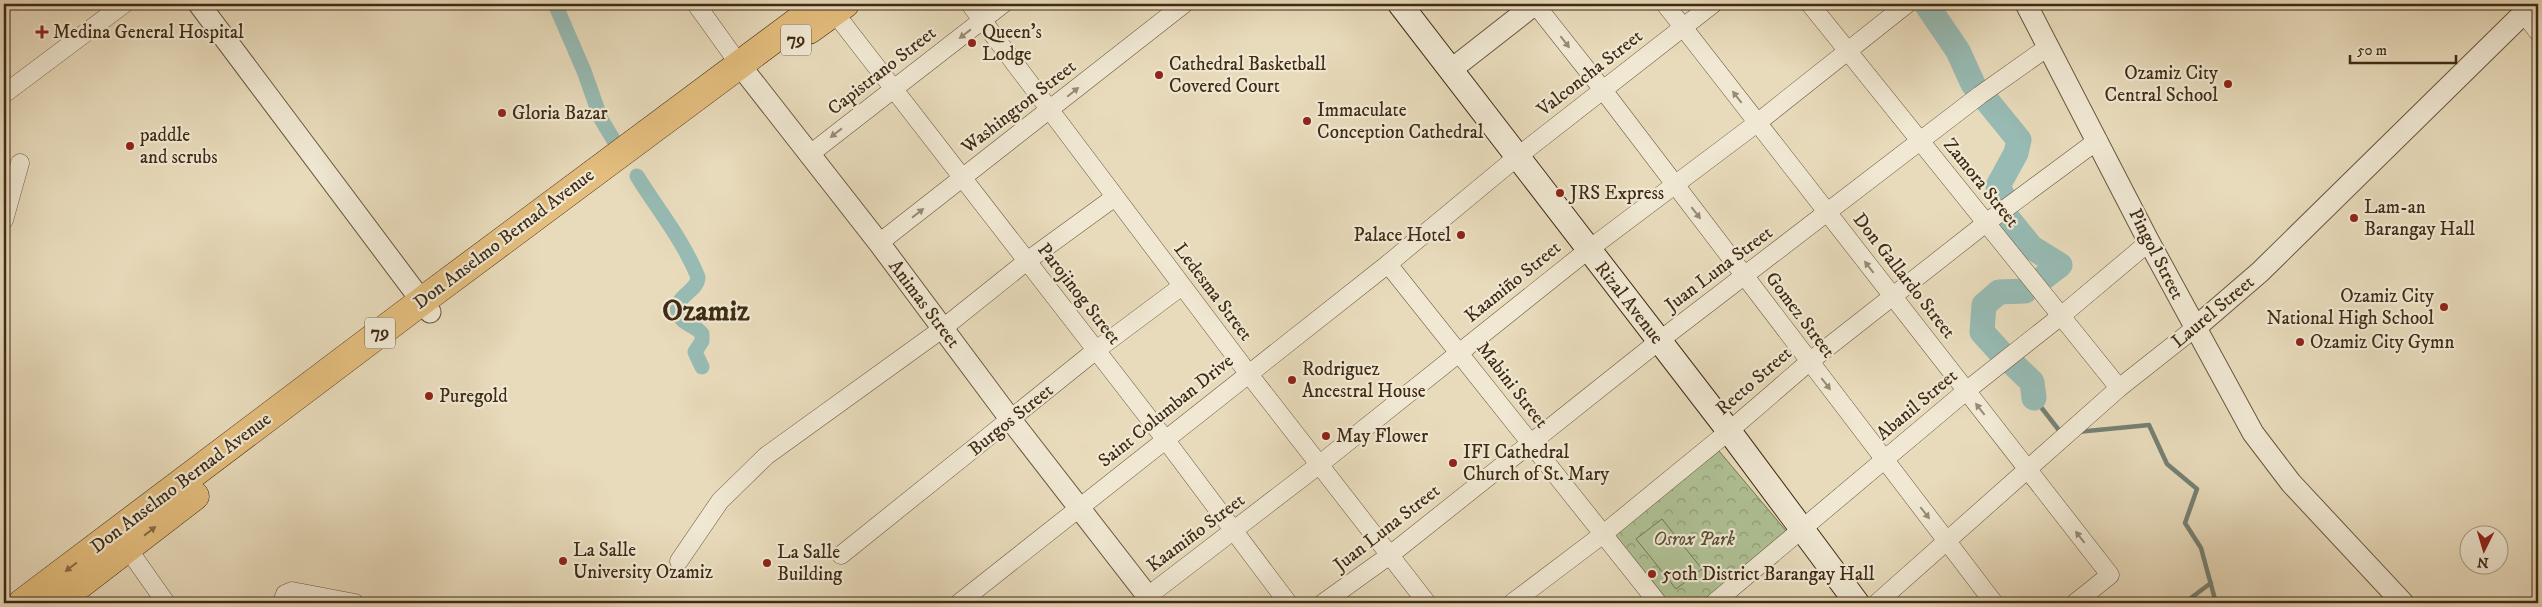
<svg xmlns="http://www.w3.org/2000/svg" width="2542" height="607" font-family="'IM FELL DW Pica',serif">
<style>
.park{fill:url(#park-crowns);stroke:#777655}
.pitch{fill:#afc195;stroke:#777655}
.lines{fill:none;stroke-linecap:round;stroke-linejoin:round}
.stream{stroke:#748174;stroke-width:4.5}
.canal{stroke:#97bbb4;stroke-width:15}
.river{stroke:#97bbb4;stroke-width:25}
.minor-casing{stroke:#69573e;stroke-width:19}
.tertiary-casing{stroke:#69573e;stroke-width:23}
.secondary-casing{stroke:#3f2b15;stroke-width:26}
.primary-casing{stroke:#3f2b15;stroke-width:29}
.minor{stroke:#f0e8d3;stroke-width:18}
.tertiary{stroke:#f0e8d3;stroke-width:21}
.secondary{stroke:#f0e8d3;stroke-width:24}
.primary{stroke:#e4be7e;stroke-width:28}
.oneway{fill:#988a74}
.oneway2{fill:#896d44}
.poi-dot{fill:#8f2418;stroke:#f0e8d3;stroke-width:2}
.labels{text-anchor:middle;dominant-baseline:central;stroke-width:4.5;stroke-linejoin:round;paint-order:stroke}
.shield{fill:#f0e8d3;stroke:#74644e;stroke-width:1}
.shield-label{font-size:18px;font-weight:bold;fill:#3f2b15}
.poi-label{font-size:19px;fill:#3f2b15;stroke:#f0e8d3;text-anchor:start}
.street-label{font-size:19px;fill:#3f2b15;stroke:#f0e8d3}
.park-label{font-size:19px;font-style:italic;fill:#5b5035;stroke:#f0e8d3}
.town-label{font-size:29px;font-weight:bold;fill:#3f2b15;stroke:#f0e8d3}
</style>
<defs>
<pattern id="park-crowns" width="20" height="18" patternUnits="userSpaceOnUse" patternTransform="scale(1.25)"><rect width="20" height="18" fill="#afc195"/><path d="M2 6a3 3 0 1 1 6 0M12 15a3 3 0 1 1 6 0" fill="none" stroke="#909d78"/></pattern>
</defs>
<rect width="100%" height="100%" fill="#e8dbbb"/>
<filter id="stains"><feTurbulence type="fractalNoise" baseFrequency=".004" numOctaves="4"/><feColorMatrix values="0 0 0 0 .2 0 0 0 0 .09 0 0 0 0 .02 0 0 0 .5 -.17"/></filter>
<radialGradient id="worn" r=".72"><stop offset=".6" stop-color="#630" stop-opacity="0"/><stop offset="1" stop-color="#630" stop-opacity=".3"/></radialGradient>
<polygon class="park" points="1719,451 1787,532 1700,603 1663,603 1608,539"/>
<polygon class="pitch" points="1662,519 1702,569 1676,589 1636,539"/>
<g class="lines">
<g class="stream">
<polyline points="2034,398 2058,429"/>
<polyline points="2077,432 2149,425 2167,464 2197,489 2185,523 2201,548 2216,603"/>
<polyline points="2184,603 2211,583"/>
</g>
<g class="canal">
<polyline points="555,4 584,71 601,119 616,144"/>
<path d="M637,176C658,210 683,240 698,277C698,292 674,295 678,313C682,325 696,325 702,334V341L695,352L702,367"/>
</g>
<g class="river">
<polyline points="1926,4 1958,51 1973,84"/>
<polyline points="1984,97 2019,140 2016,153 1998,186 2002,194"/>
<polyline points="2006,216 2031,247 2060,265 2039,281"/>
<polyline points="2001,353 1982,332 1984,305 1999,292 2025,291"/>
<polyline points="2011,362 2032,382 2034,398"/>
</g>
<defs>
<g id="minor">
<polyline points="696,4 739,64"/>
<polyline points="970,4 1248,373 1427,603"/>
<polyline points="1535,4 1603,90 1994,603"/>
<polyline points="1665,4 2110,575 2075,603"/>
<polyline points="1810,4 2119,388"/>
<polyline points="834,12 1165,439 1288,603"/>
<polyline points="2524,14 2538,32"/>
<polyline points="4,94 124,4"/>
<polyline points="810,154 1003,4"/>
<polyline points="4,220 20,163"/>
<polyline points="879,243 1184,4"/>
<polyline points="1388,264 1658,603"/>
<polyline points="128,549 166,603"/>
<polyline points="841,555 1095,351 1182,286"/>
<polyline points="679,561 720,501 766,456 942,329 1027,261 1115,197"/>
<polyline points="1148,596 1320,464 1588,250 1757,123 1907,4"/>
<polyline points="282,603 285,594 292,591 355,603"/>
<polyline points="959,603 1388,264 1517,157 1713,4"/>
<polyline points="1323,603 1390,555 1659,341 1980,95 2048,47"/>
<polyline points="1512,603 1602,535 1729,431 1809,362 1986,223 2098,140"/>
<polyline points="1714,603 1966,391 2061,316 2149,242"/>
<polyline points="1877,603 2119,388 2195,328"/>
</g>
<g id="tertiary">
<polyline points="199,4 430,312"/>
<polyline points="2026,4 2149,242 2253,433 2291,483 2403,603"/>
<polyline points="739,64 879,243 1011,420 1153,603"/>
<polyline points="1452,69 1535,4"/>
<polyline points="2195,328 2260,272 2533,4"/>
</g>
<polyline id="secondary" points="1400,4 1729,431 1857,603"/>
<g id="primary">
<polyline points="809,30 845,4"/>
<polyline points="22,603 422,301 821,4"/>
<polyline points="56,603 195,496"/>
</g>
</defs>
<use href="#minor" class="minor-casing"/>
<use href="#tertiary" class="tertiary-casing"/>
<use href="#secondary" class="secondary-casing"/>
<use href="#primary" class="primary-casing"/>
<use href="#minor" class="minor"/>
<use href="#tertiary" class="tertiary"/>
<use href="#secondary" class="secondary"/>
<use href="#primary" class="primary"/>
</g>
<defs><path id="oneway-solid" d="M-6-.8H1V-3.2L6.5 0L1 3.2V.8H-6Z" transform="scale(1.25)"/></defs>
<g class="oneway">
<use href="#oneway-solid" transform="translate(965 34) rotate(142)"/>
<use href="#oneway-solid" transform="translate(1565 42) rotate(52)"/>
<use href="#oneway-solid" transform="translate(1073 92) rotate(-39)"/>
<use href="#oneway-solid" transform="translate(1737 97) rotate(-128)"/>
<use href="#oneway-solid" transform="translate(836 133) rotate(142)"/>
<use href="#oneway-solid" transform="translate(918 213) rotate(-38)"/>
<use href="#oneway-solid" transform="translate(1696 213) rotate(52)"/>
<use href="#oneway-solid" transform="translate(1869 267) rotate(-128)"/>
<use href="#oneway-solid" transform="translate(1826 384) rotate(52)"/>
<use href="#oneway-solid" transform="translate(1980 409) rotate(-128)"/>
<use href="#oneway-solid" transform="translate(1925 513) rotate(52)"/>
<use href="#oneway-solid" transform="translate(2080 537) rotate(-128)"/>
</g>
<g class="oneway2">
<use href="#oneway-solid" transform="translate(150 531) rotate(-38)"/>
<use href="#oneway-solid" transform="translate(71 567) rotate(143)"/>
</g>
<g class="poi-dot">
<path d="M39.5 24.5h5v5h5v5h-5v5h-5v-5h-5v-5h5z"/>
<circle cx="972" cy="43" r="5"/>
<circle cx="1159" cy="75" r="5"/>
<circle cx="2228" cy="84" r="5"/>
<circle cx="502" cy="113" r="5"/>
<circle cx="1307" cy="121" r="5"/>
<circle cx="130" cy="146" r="5"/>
<circle cx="1560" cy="193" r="5"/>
<circle cx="2354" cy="218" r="5"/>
<circle cx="1461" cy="235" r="5"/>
<circle cx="2444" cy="307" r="5"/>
<circle cx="2300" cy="342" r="5"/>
<circle cx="1292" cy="380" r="5"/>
<circle cx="429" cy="396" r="5"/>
<circle cx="1326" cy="436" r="5"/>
<circle cx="1453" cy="463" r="5"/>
<circle cx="563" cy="561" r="5"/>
<circle cx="767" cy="563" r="5"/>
<circle cx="1652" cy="574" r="5"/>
</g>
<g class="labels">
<g class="shield">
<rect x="781" y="24.5" width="30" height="31" rx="4"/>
<rect x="365" y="317.5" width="30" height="31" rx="4"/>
</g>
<g class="shield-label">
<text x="796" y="40">79</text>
<text x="380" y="333">79</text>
</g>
<g class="poi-label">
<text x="53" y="32">Medina General Hospital</text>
<text x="982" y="32">Queen's<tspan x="982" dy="22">Lodge</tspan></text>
<text x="1169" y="64">Cathedral Basketball<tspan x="1169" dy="22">Covered Court</tspan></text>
<text x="2218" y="73" text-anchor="end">Ozamiz City<tspan x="2218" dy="22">Central School</tspan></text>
<text x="1317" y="110">Immaculate<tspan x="1317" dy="22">Conception Cathedral</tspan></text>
<text x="512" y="113">Gloria Bazar</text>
<text x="140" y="135">paddle<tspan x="140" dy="22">and scrubs</tspan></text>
<text x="1570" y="193">JRS Express</text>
<text x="2364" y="207">Lam-an<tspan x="2364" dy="22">Barangay Hall</tspan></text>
<text x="1451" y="235" text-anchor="end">Palace Hotel</text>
<text x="2434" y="296" text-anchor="end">Ozamiz City<tspan x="2434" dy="22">National High School</tspan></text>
<text x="2310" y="342">Ozamiz City Gymn</text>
<text x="1302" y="369">Rodriguez<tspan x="1302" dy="22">Ancestral House</tspan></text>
<text x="439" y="396">Puregold</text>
<text x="1336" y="436">May Flower</text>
<text x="1463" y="452">IFI Cathedral<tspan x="1463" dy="22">Church of St. Mary</tspan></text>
<text x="573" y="550">La Salle<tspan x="573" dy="22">University Ozamiz</tspan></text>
<text x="777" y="552">La Salle<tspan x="777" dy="22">Building</tspan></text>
<text x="1662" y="574">50th District Barangay Hall</text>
</g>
<g class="street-label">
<text transform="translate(882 71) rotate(-38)">Capistrano Street</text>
<text transform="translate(1590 73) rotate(-38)">Valconcha Street</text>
<text transform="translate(1019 107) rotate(-38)">Washington Street</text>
<text transform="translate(1981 183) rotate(51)">Zamora Street</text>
<text transform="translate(504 239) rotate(-37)">Don Anselmo Bernad Avenue</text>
<text transform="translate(2156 254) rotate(63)">Pingol Street</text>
<text transform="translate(1719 269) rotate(-37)">Juan Luna Street</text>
<text transform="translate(1904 276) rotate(52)">Don Gallardo Street</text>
<text transform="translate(1513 282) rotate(-39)">Kaamiño Street</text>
<text transform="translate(1213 292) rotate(53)">Ledesma Street</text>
<text transform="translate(1079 294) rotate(52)">Parojinog Street</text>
<text transform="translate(1629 303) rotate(52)">Rizal Avenue</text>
<text transform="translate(924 304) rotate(53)">Animas Street</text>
<text transform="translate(2213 312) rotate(-40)">Laurel Street</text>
<text transform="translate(1800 315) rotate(53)">Gomez Street</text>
<text transform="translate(1754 381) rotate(-41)">Recto Street</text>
<text transform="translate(1512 385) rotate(52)">Mabini Street</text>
<text transform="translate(1917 405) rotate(-40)">Abanil Street</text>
<text transform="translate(1166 411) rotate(-39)">Saint Columban Drive</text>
<text transform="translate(1011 420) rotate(-39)">Burgos Street</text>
<text transform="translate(181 483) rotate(-37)">Don Anselmo Bernad Avenue</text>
<text transform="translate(1387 528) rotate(-38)">Juan Luna Street</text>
<text transform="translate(1196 533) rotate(-37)">Kaamiño Street</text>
</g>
<g class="park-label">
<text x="1694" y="539">Osrox Park</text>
</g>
<g class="town-label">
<text x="706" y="312">Ozamiz</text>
</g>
</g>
<rect width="2542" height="607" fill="none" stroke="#e8dbbb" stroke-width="20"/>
<rect x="5" y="5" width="2532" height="597" fill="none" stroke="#3f2b15" stroke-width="2.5"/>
<rect x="10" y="10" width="2522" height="587" fill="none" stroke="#3f2b15"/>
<g transform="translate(2484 550) rotate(185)"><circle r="24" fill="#f0e8d3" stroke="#a99c87"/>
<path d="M0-4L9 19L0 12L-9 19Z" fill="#8f2418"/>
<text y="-8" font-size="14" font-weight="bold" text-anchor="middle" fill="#3f2b15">N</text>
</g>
<path d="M2350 55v8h106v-8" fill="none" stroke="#3f2b15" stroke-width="2.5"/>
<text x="2357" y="55" font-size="15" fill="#3f2b15" stroke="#f0e8d3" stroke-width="4" paint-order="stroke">50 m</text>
<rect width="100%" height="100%" filter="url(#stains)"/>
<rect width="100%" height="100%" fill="url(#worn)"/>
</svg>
